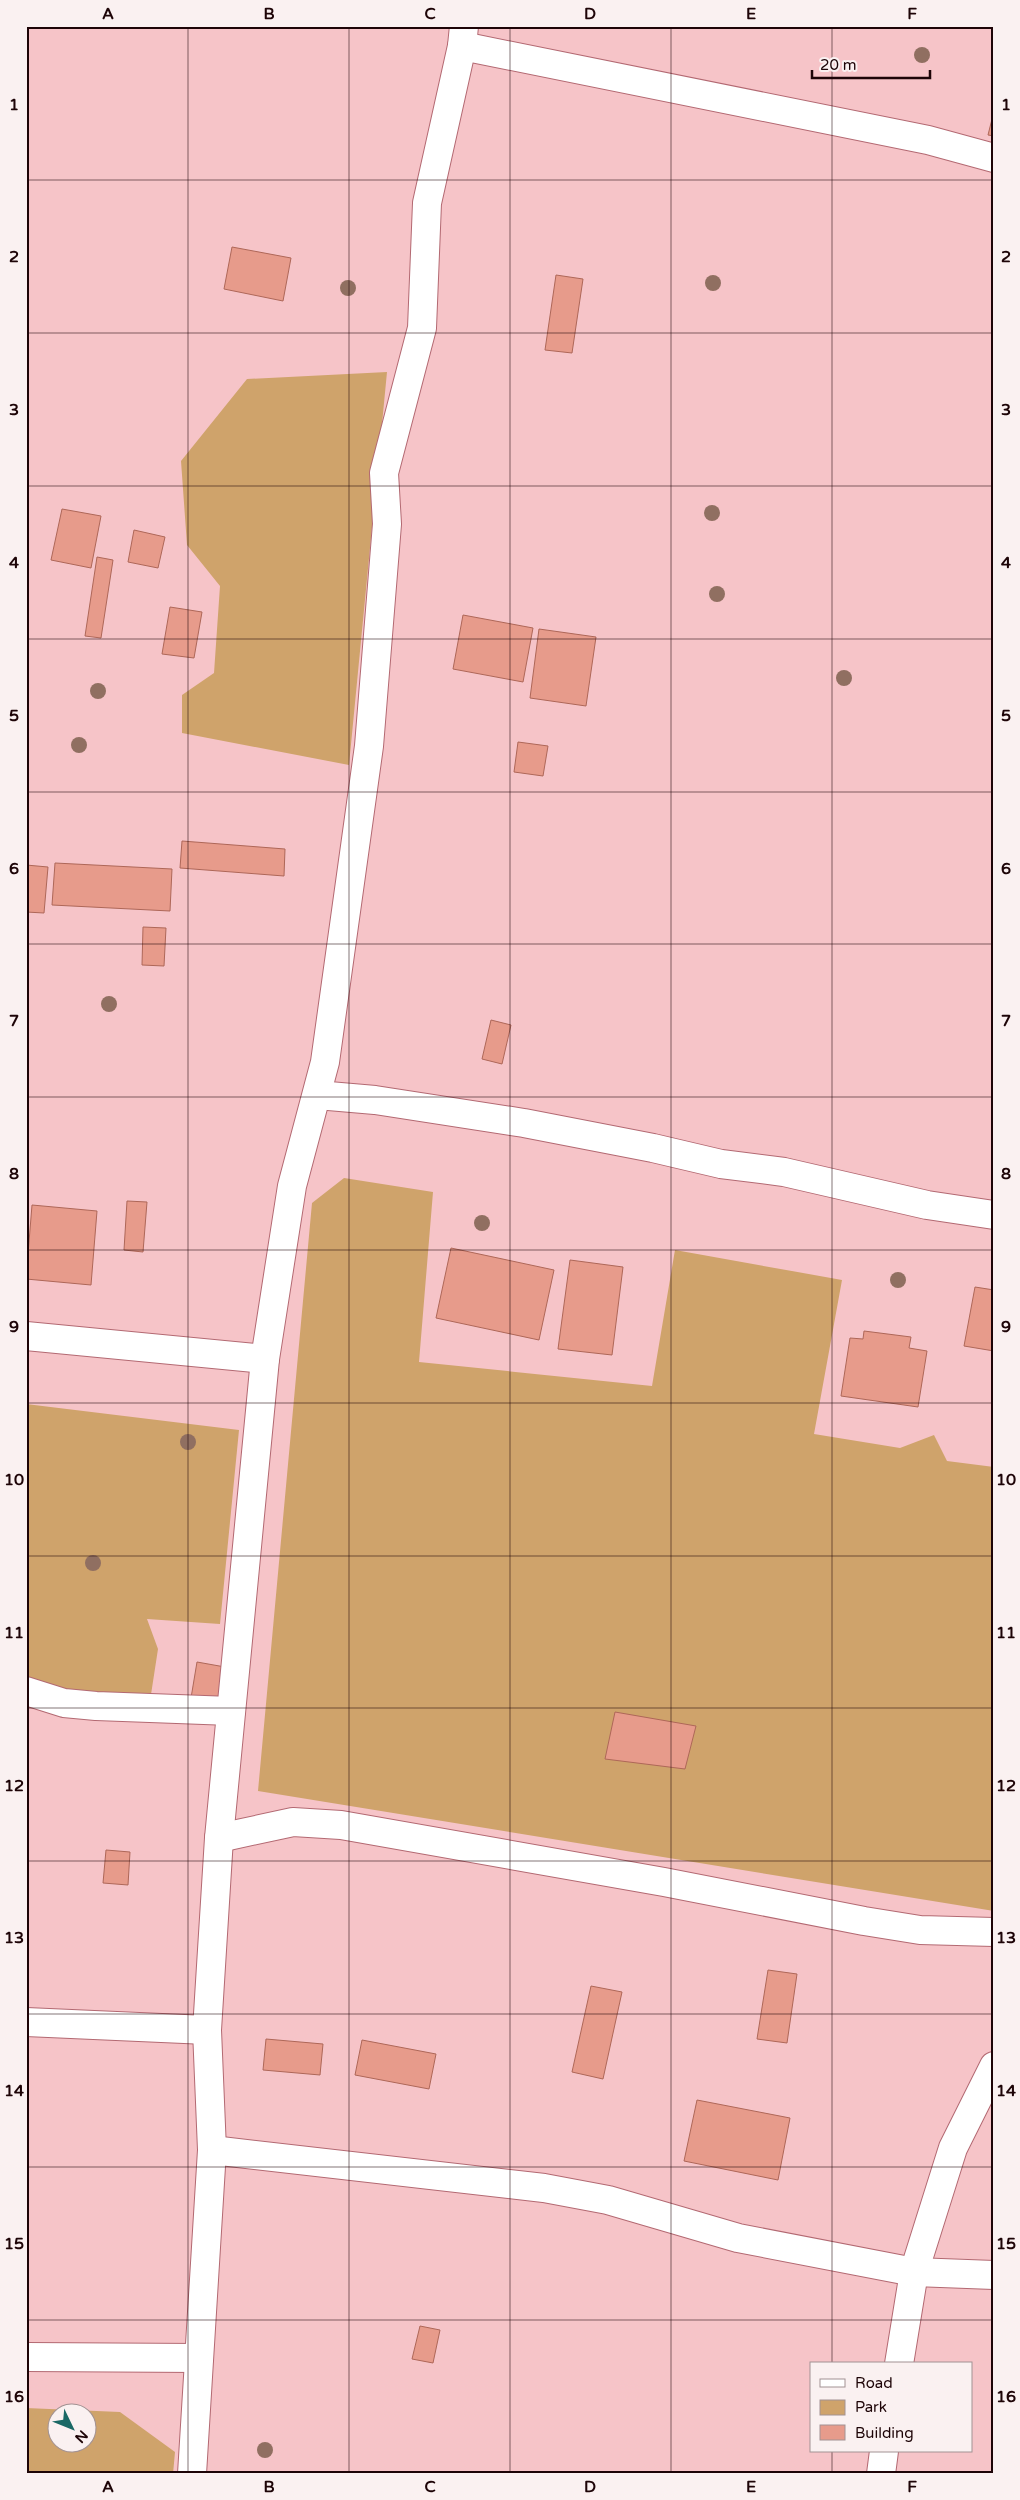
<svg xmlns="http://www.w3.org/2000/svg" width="1020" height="2500" font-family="'Varela Round',sans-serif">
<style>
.green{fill:#cfa36b;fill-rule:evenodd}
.building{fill:#e79b8b;stroke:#ae6758}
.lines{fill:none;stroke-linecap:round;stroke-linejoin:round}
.minor-casing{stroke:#b36972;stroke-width:30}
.minor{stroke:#fff;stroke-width:28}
.tree{fill:#906f61}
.grid{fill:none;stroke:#1d0407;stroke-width:1;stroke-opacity:0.55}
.neatline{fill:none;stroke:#1d0407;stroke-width:2}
.grid-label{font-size:16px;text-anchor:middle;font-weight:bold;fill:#1d0407}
</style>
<rect width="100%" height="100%" fill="#f6c4c8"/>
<g class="green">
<polygon points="387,372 349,765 182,733 182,695 214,673 220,586 187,545 181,461 247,379"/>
<polygon points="344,1178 433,1192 419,1362 652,1386 675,1250 842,1280 814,1434 900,1448 934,1435 947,1461 994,1467 994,1911 258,1791 312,1203"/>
<polygon points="26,1404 239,1430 220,1624 147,1619 158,1649 150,1701 67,1693 26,1683"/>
<path d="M26,2408L120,2412L175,2452L173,2474H26ZM58,2412H88V2442H58Z"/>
</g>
<g class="building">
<polygon points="994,111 994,136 988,135"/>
<polygon points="232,247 291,258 283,301 224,289"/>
<polygon points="556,275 583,279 572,353 545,350"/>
<polygon points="62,509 101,516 91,568 51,560"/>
<polygon points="134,530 165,537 158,568 128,562"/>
<polygon points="97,557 113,560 101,638 85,636"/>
<polygon points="170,607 202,612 194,658 162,654"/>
<polygon points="463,615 533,628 523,682 453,669"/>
<polygon points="539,629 596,637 586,706 530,698"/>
<polygon points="518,742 548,746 543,776 514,772"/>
<polygon points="182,841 285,849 284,876 180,868"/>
<polygon points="55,863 172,869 170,911 52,905"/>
<polygon points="26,865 48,867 44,913 26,912"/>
<polygon points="143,927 166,928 164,966 142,965"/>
<polygon points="491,1020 511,1025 502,1064 482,1059"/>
<polygon points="127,1201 147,1202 143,1252 124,1250"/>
<polygon points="32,1205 97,1211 91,1285 26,1279"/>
<polygon points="451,1248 554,1270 539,1340 436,1318"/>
<polygon points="570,1260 623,1267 612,1355 558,1349"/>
<polygon points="975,1287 994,1290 994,1351 964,1346"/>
<polygon points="864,1331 911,1337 909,1348 927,1351 918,1407 841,1396 850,1338 863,1339"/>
<polygon points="197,1662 225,1667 219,1703 191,1698"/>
<polygon points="615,1712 696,1726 685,1769 605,1759"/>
<polygon points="106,1850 130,1852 128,1885 103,1883"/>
<polygon points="768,1970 797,1974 787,2043 757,2039"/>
<polygon points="591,1986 622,1992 603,2079 572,2072"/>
<polygon points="266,2039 323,2044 320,2075 263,2070"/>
<polygon points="362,2040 436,2054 429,2089 355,2075"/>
<polygon points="697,2100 790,2118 778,2180 684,2161"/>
<polygon points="420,2326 440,2330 433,2363 412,2359"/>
</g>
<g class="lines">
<defs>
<g id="minor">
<polyline points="462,46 928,140 994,158"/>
<polyline points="317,1095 375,1100 524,1123 653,1148 721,1164 784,1172 927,1205 994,1215"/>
<polyline points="26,1336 265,1359"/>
<polyline points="26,1691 64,1703 96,1706 231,1711"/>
<polyline points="219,1838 293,1822 341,1825 664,1882 864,1921 920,1930 994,1932"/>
<polyline points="26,2022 207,2030"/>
<polyline points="212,2150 544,2188 608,2200 738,2238 914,2272 994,2275"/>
<polyline points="26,2357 199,2358"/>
<polyline points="899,2364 914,2272 953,2148 994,2066"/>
<polyline points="192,2474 212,2150 207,2030 219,1838 265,1359 292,1186 325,1062 369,746 387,524 384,473 422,328 427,203 462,46 464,26"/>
<polyline points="881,2474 884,2451"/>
</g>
</defs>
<use href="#minor" class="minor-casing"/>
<use href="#minor" class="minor"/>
</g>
<g class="tree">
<circle cx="922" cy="55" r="8"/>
<circle cx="713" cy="283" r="8"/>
<circle cx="348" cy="288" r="8"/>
<circle cx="712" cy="513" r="8"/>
<circle cx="717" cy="594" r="8"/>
<circle cx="844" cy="678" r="8"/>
<circle cx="98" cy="691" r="8"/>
<circle cx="79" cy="745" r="8"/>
<circle cx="109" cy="1004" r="8"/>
<circle cx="482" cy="1223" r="8"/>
<circle cx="898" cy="1280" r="8"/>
<circle cx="188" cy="1442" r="8"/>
<circle cx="93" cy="1563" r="8"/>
<circle cx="265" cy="2450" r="8"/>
</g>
<path class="grid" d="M188,26V2474M349,26V2474M510,26V2474M671,26V2474M832,26V2364M26,180H994M26,333H994M26,486H994M26,639H994M26,792H994M26,944H994M26,1097H994M26,1250H994M26,1403H994M26,1556H994M26,1708H994M26,1861H994M26,2014H994M26,2167H994M26,2320H994M832,2451V2474"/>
<rect width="1020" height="2500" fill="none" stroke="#faf1f1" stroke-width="55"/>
<rect x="810" y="2362" width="162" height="90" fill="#faf1f1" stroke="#a29293"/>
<rect x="820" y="2379" width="25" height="8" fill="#ffffff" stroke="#a29293"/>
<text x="855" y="2388" font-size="15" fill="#1d0407">Road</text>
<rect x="820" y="2400" width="25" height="15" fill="#cfa36b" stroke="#a29293"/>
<text x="855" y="2412" font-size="15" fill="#1d0407">Park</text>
<rect x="820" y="2425" width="25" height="15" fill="#e79b8b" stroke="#a29293"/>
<text x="855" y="2438" font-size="15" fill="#1d0407">Building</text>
<g transform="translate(72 2428) rotate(133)"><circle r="24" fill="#faf1f1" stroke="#a29293"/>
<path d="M0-4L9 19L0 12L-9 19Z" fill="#1a6865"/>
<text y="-8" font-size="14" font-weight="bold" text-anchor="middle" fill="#1d0407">N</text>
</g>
<path d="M812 70v8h118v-8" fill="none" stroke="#1d0407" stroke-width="2.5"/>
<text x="820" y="70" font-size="15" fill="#1d0407" stroke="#faf1f1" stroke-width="4" paint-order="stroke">20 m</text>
<rect x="28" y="28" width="964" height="2444" class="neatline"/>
<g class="grid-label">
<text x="108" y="19">A</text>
<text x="269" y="19">B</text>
<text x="430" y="19">C</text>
<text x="590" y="19">D</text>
<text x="751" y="19">E</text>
<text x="912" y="19">F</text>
<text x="14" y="110">1</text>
<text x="1006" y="110">1</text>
<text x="14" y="262">2</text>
<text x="1006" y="262">2</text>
<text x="14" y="415">3</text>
<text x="1006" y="415">3</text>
<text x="14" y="568">4</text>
<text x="1006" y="568">4</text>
<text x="14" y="721">5</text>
<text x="1006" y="721">5</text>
<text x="14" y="874">6</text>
<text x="1006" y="874">6</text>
<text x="14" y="1026">7</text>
<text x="1006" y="1026">7</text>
<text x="14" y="1179">8</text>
<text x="1006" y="1179">8</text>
<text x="14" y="1332">9</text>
<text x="1006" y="1332">9</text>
<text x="14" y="1485">10</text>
<text x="1006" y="1485">10</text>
<text x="14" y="1638">11</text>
<text x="1006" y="1638">11</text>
<text x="14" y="1791">12</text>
<text x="1006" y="1791">12</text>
<text x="14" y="1943">13</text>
<text x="1006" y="1943">13</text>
<text x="14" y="2096">14</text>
<text x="1006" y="2096">14</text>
<text x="14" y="2249">15</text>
<text x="1006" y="2249">15</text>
<text x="14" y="2402">16</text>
<text x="1006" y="2402">16</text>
<text x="108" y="2492">A</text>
<text x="269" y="2492">B</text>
<text x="430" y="2492">C</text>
<text x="590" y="2492">D</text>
<text x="751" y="2492">E</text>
<text x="912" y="2492">F</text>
</g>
</svg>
